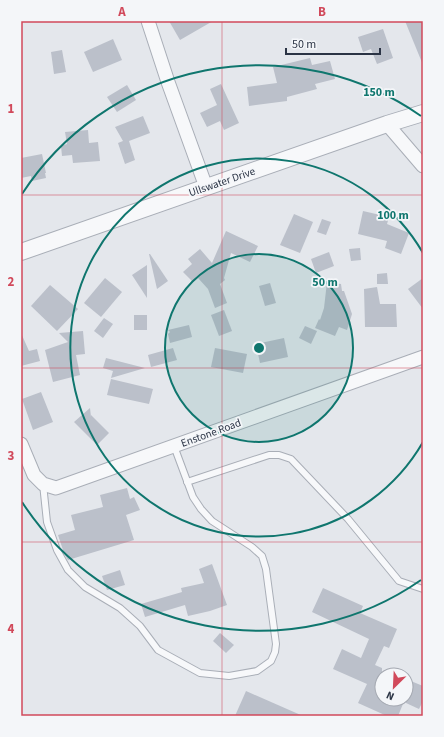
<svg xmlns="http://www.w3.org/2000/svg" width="444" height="737" font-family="'Source Sans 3',sans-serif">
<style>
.building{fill:#bbc0ca}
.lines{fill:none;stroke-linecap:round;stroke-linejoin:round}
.service-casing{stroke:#a9aeb7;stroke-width:8}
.minor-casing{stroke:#a9aeb7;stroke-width:15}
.tertiary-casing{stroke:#a9aeb7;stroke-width:18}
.service{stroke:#f7f8fa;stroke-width:6}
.minor{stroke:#f7f8fa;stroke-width:13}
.tertiary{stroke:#f7f8fa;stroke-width:16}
.grid{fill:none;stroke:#d1495b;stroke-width:1;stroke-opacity:0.55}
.ring{fill:none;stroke:#0f766e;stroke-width:2}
.labels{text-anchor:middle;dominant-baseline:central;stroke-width:3.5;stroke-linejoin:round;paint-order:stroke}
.street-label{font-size:11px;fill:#2b3445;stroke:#f4f6f9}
.centre{fill:#0f766e;stroke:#f4f6f9;stroke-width:2}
.ring-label{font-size:12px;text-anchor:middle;font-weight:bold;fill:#0f766e;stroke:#f4f6f9;stroke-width:3.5;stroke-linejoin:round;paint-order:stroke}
.neatline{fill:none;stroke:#d1495b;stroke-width:1.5}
.grid-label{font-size:13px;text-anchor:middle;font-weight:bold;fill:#d1495b}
</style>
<rect width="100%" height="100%" fill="#e4e7ec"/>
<g class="building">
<polygon points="169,21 213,21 180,40"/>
<polygon points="405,21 423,21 423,65"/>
<polygon points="383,29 393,58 377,64 371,49 363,52 358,37"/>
<polygon points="113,39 122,60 93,72 84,52"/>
<polygon points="62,50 66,72 54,74 51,52"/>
<polygon points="310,58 312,65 330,61 335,79 315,84 317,89 287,97 287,101 249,106 247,87 277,83 273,67"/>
<polygon points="221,84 239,123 224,130 220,121 207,127 200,113 217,105 210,89"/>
<polygon points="127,85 136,100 117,112 107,97"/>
<polygon points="143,116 150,133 129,141 135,160 125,164 118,143 123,141 115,127"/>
<polygon points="88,130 89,143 98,142 100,161 73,163 72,155 62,156 61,146 67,144 65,132"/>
<polygon points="42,154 46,173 45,173 46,178 32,181 31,176 21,178 21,158"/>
<polygon points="363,211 389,217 387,224 409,233 401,254 385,248 387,241 358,234"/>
<polygon points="294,214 313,222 300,253 280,245"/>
<polygon points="322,219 331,222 326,235 317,232"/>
<polygon points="226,231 258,246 250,262 231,253 224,278 225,280 220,284 227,303 215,308 208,289 198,278 193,282 183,272 192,264 188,259 200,249 212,263"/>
<polygon points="360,248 361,260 351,261 349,249"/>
<polygon points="329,252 334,266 316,273 311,259"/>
<polygon points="149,254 150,254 168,281 157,289"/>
<polygon points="147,265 147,298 132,275"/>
<polygon points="387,273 388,284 377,284 377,274"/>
<polygon points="105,278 122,292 101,317 84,303"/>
<polygon points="423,278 423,309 408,289"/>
<polygon points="327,282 341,284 342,291 344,291 352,314 347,330 339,327 335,336 315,328 319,319 320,320 324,308"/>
<polygon points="270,283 276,303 265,306 259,286"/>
<polygon points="50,285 78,309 57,331 31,306"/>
<polygon points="377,287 380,304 396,304 397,327 365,327 364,289"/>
<polygon points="224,310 232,331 219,336 211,315"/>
<rect x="134" y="315" width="13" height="15"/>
<polygon points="104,318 113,324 103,338 94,331"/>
<polygon points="189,325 192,337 170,343 168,334 170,332 168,330"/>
<polygon points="305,326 317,331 311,344 299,338"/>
<polygon points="83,331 85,354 76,355 80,375 53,382 45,350 68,342 59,333"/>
<polygon points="21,333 29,351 37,349 40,361 21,366"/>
<polygon points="284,338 288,357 260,363 256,344"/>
<polygon points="173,348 177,360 151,367 148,355"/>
<polygon points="215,348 247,354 243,373 211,367"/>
<polygon points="106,358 145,368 111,378 113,371 103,368"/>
<polygon points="111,379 153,389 149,404 107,395"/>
<polygon points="41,392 53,422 33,430 22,399"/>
<polygon points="90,408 91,417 91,415 109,433 97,445 74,422"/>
<polygon points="127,488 130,499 134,497 140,510 126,515 134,540 68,560 64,553 58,535 75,530 71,515 103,507 100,495"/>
<polygon points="212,564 227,605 210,611 188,616 185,605 145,617 141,604 182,592 181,588 204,583 199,569"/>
<polygon points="120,570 125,585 107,590 102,576"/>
<polygon points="323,588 363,606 360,613 397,629 389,648 384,646 375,665 382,668 382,699 405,699 398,716 387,716 358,703 367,684 333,669 342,649 361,658 369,639 312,612"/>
<polygon points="220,633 234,645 226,653 213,641"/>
<polygon points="406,679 423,686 423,701 419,709 406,703"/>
<polygon points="246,691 303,716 235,716"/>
</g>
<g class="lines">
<defs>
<g id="service">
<polyline points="187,482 269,455 279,455 291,459 348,519 399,581 423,589"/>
<polyline points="43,484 47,522 57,550 68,570 85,587 120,608 140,626 158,650 200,673 229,676 257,671 271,661 275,652 276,644 266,569 262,556 252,547 212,521 201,509 193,497 174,446"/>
</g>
<g id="minor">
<polyline points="148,21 168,82 206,187"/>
<polyline points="387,124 423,166"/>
<polyline points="21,444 34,475 43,484 56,488 423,357"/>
</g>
<polyline id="tertiary" points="21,252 387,124 423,113"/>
</defs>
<use href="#service" class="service-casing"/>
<use href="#minor" class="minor-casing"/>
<use href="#tertiary" class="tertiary-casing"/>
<use href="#service" class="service"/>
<use href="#minor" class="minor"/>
<use href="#tertiary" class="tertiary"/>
</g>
<path class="grid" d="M222,21V716M21,195H423M21,368H423M21,542H423"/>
<circle cx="259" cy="348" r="94" fill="#0f766e" fill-opacity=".12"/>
<g class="ring">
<circle cx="259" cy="348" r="94"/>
<path d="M423 442A189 189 0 1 1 423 253"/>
<path d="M421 580A283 283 0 0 1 22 502M22 194A283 283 0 0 1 421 116"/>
</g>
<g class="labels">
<g class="street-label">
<text transform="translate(222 182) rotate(-19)">Ullswater Drive</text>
<text transform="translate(211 433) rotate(-20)">Enstone Road</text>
</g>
</g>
<circle cx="259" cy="348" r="6" class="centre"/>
<g class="ring-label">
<text x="379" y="96">150 m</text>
<text x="393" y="219">100 m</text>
<text x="325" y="286">50 m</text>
</g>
<rect width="444" height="737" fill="none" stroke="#f4f6f9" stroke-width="44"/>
<g transform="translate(394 687) rotate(204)"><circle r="19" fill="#f4f6f9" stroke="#a4a8b1"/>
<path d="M0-3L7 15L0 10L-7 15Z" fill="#d1495b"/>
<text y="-6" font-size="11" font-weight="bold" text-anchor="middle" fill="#2b3445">N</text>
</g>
<path d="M286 48v6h94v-6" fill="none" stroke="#2b3445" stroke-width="2"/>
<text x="292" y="48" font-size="12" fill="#2b3445" stroke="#f4f6f9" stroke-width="3" paint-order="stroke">50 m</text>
<rect x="22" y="22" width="400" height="693" class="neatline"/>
<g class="grid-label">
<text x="122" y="16">A</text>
<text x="322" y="16">B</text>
<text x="11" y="113">1</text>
<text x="11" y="286">2</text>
<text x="11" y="460">3</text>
<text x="11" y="633">4</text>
</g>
</svg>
